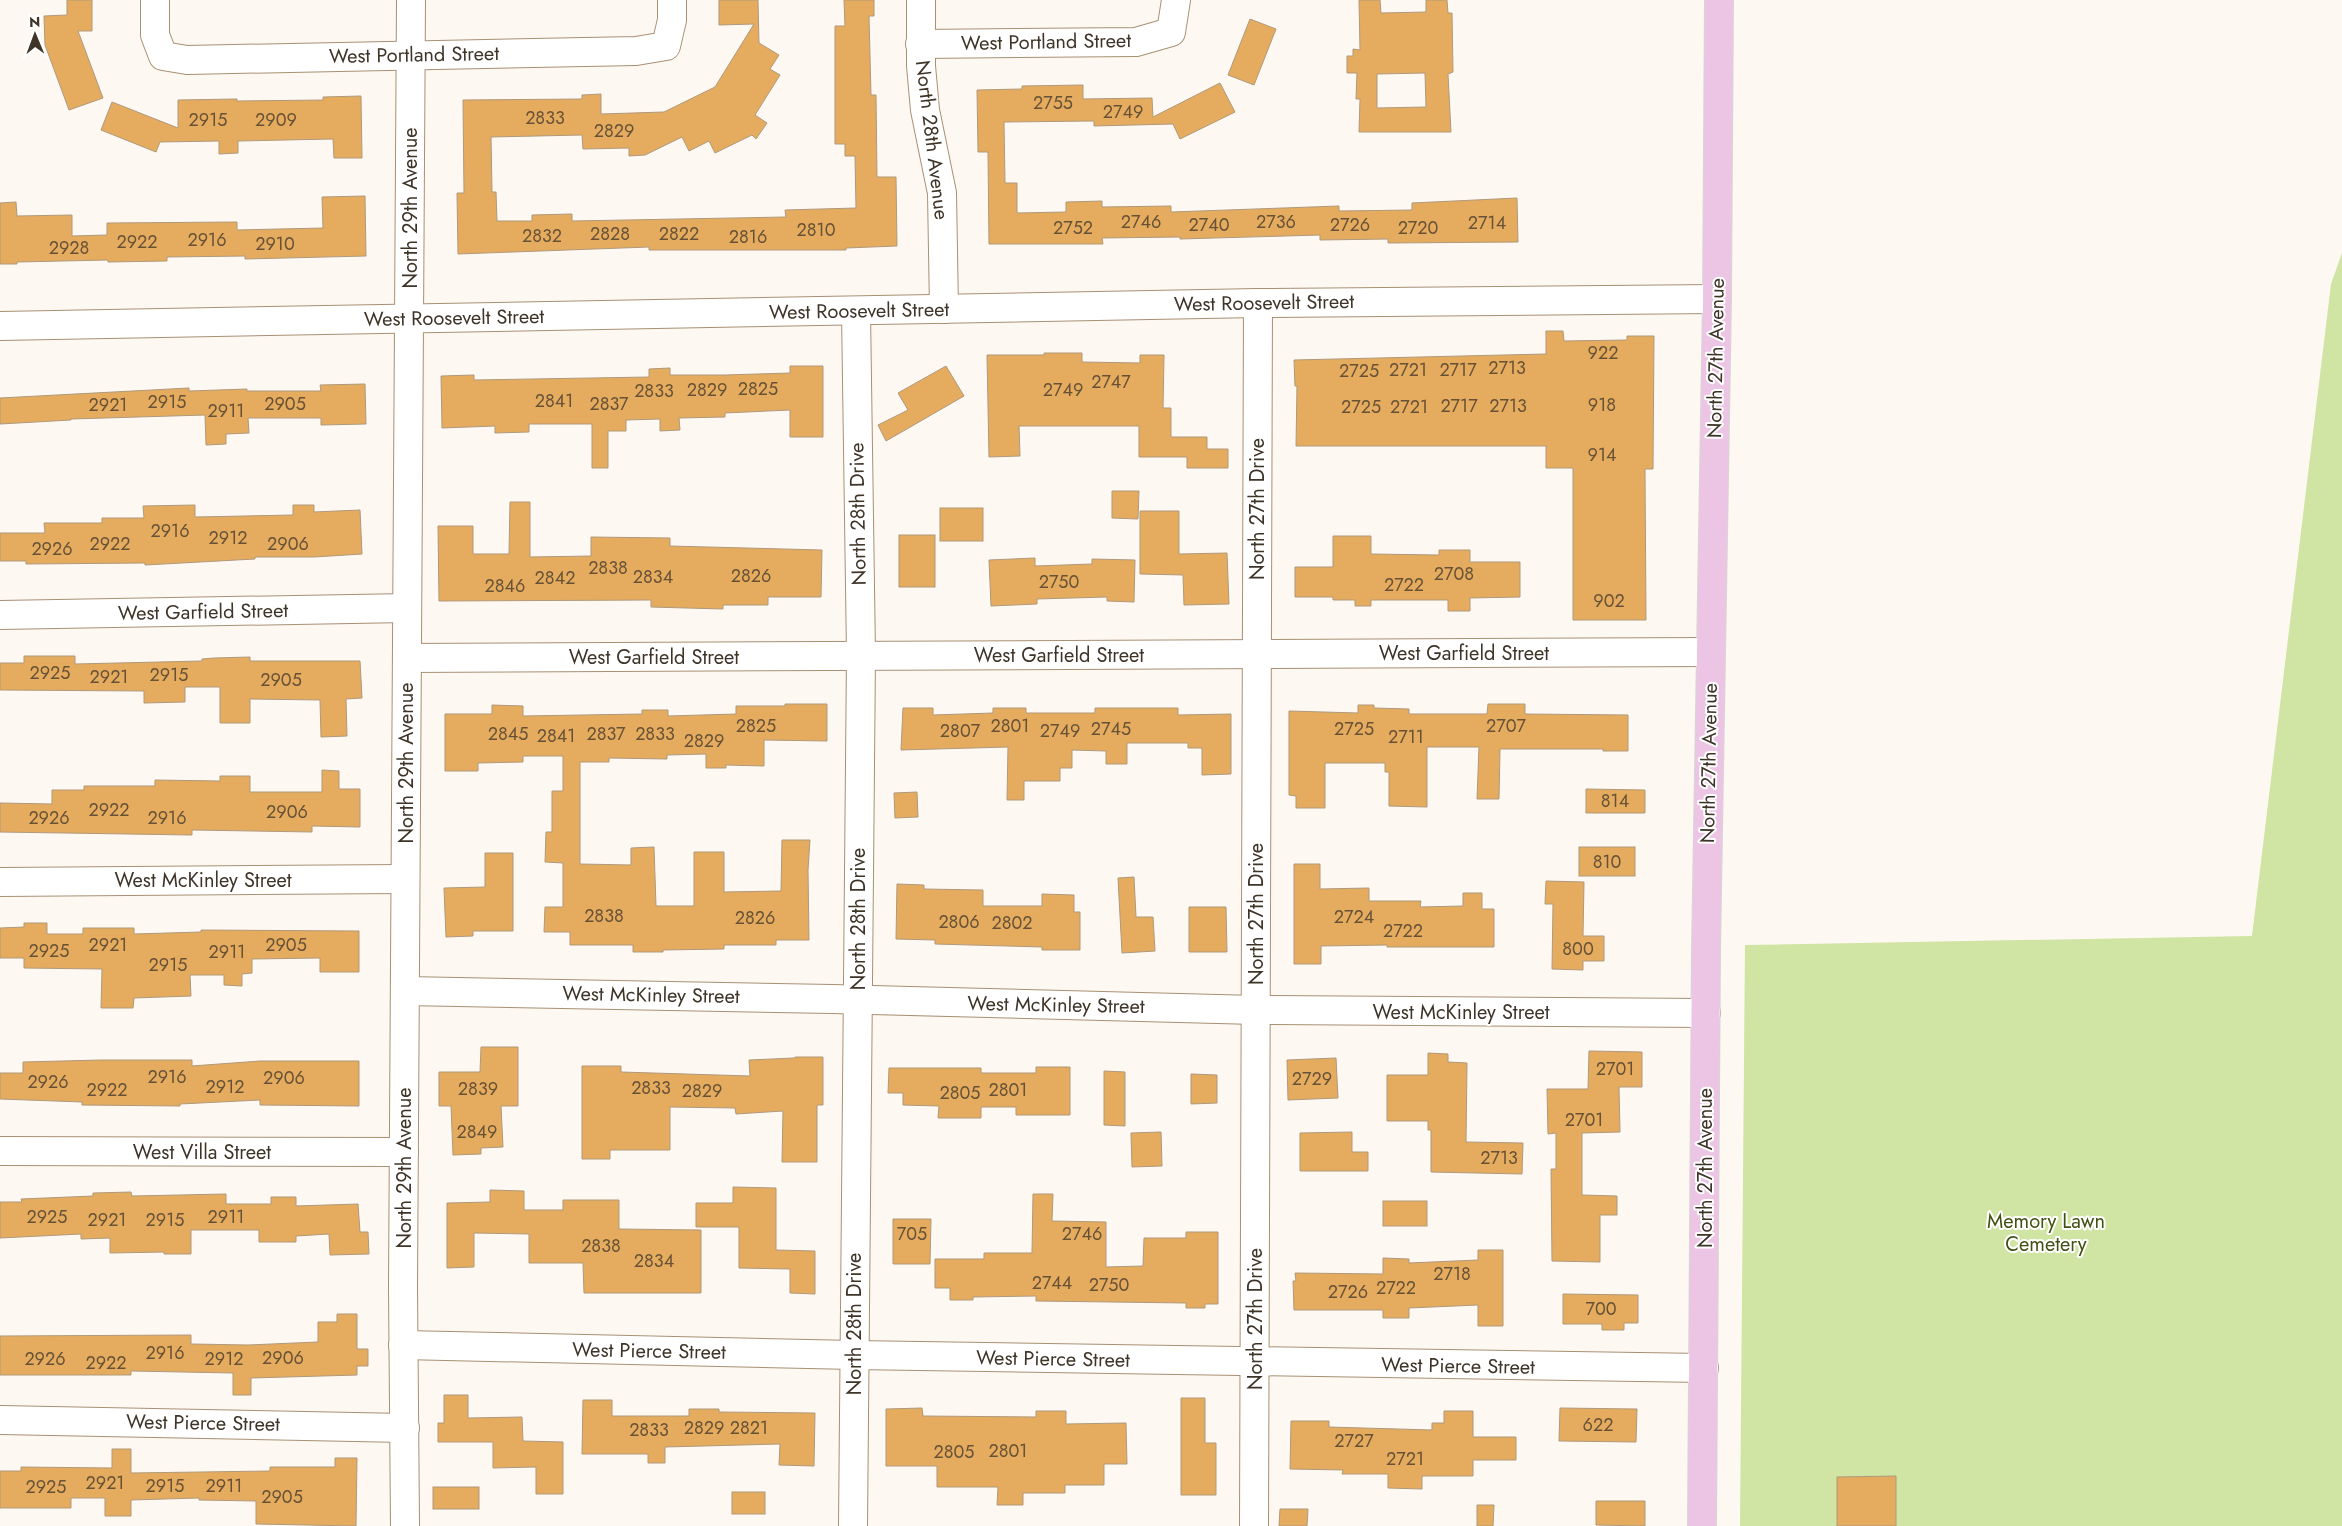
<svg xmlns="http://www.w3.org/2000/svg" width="2342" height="1526" font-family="Jost,sans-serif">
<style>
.green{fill:#d0e4a3}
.building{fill:#e5ac5f;stroke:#b0997b;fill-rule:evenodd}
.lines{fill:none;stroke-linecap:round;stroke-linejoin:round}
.minor-casing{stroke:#a89073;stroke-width:30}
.major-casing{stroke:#d8d6d4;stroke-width:30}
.minor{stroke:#fff;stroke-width:28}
.major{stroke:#ecc5e5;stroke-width:28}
.labels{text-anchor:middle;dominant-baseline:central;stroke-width:4;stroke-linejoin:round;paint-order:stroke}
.number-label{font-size:18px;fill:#685236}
.street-label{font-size:20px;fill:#3e3428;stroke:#fff}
.park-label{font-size:20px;fill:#435113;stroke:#fff}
</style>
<rect width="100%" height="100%" fill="#fdf8f2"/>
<polygon class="green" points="2342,253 2342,1526 1740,1526 1745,945 2252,936 2331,284"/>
<g class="building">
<polygon points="67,0 92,0 92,31 78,31 103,98 69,110 45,45 44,16 67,15"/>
<polygon points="719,0 758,0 759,43 779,55 770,69 780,75 755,115 767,123 756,139 752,135 715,153 709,141 689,151 682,137 645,155 629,156 629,148 583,149 582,135 491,137 492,192 496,192 497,221 532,221 532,215 572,214 572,221 786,217 785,210 856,208 855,156 845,156 845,144 835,144 835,26 845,26 844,0 874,0 874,16 869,16 871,95 876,95 877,177 896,177 897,246 846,248 846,250 649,250 649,247 458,254 457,193 464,193 463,100 582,99 582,95 601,94 601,114 664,112 715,87 754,24 719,25"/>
<path d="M1359,0H1380L1381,13L1426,12V0H1447L1448,13H1452L1453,72L1448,74L1451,132H1359L1360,99H1356L1357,73H1347V56H1353V49L1360,50ZM1425,73L1426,107L1377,108V74Z"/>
<polygon points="1250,19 1276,29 1254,85 1228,75"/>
<polygon points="1220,83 1235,112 1180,139 1173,124 1094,126 1094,121 1004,122 1005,183 1017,183 1017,213 1066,212 1066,202 1102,201 1102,207 1171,206 1171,212 1339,206 1339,211 1412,210 1412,203 1517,198 1518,242 1388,243 1388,239 1320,240 1320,235 1180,239 1180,237 1102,238 1103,244 989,244 988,152 978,152 977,90 1022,89 1022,86 1083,85 1083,99 1152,98 1153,117"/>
<polygon points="361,96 362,158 334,158 333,139 238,141 238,153 219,154 219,141 160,142 156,152 101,130 112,102 178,128 178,100 237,99 237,101 323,100 323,97"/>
<polygon points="365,196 366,256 245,259 245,256 167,257 167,261 108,262 108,260 17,262 17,264 0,264 0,203 16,202 17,216 72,215 72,236 107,235 107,223 237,222 237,230 323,228 322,197"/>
<polygon points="1546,331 1563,331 1564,341 1627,340 1627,336 1654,336 1653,469 1645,469 1646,620 1573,620 1573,468 1546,468 1546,446 1296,446 1297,386 1295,386 1294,360 1546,354"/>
<polygon points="1044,353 1082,353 1082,362 1140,363 1140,355 1164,355 1163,408 1171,408 1171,437 1207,437 1207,449 1228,449 1228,468 1187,468 1187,457 1139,457 1139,426 1019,426 1020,456 989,457 987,355 1044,355"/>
<polygon points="790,366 823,366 823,437 790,437 790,410 725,413 725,417 679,418 680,430 660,431 660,419 626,420 626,431 608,431 608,468 592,468 592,424 529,424 529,432 495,433 495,426 442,428 441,376 474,375 474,380 649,377 649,369 670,368 670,375 725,375 790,373"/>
<polygon points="946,366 964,396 886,441 878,425 908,410 898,393"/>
<polygon points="365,384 366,424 321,425 321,418 248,418 249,433 226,434 226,444 206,445 205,415 71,419 71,420 0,424 0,398 189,388 189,391 247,389 247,391 321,391 320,385"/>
<polygon points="1112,491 1139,491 1138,519 1112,518"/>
<polygon points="510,502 530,502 530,557 591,556 591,537 670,538 670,546 822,550 821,597 768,597 768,605 723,605 723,609 651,607 651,600 439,601 438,526 473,526 473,554 509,554"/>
<polygon points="195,505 195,517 293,515 293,505 314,505 314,512 360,510 362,554 314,557 255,557 255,559 145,565 145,563 26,564 26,561 0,561 0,533 45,533 44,523 102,523 102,518 144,518 143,506"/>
<rect x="940" y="508" width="43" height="33"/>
<polygon points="1140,511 1179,511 1179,554 1227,553 1229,604 1184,605 1183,575 1140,574"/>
<rect x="899" y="535" width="36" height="52"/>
<polygon points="1333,536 1371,536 1371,554 1439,555 1439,550 1470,550 1470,562 1520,562 1520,597 1470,598 1470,611 1448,611 1448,600 1371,600 1371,606 1355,606 1355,600 1333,600 1333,597 1295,597 1295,567 1333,567"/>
<polygon points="1035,558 1035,566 1092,564 1092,559 1135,560 1134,602 1107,601 1107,597 1037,599 1037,604 991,606 989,560"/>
<polygon points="24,656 75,656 75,664 202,661 202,659 214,658 250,657 250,661 360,661 362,698 346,699 347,736 321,737 320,700 250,699 250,723 220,723 220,687 185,687 185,702 144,703 144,691 0,690 0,663 24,663"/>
<polygon points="785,704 827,704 827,741 764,740 764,766 726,765 726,768 706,768 706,754 667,755 667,759 609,758 609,762 580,762 580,864 631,865 631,848 654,847 656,906 694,906 694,852 724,852 724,892 781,891 782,840 810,840 808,870 809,940 776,940 776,945 724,945 724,949 663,950 663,952 633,952 633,945 570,945 570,932 544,932 545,907 563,907 563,863 545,862 546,832 552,832 552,791 563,791 563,756 523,756 523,762 478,763 478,771 445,771 445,714 492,714 492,705 523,706 523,716 642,714 642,710 668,710 668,716 736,714 736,706 785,706"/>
<polygon points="1488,704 1525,704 1525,714 1628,715 1628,751 1603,751 1603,749 1500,749 1499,799 1477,799 1479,747 1427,747 1427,807 1389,806 1389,772 1385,772 1385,763 1325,763 1325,808 1296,808 1296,796 1289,795 1289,711 1358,713 1358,705 1374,705 1374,708 1409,709 1409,714 1487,714"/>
<polygon points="903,708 933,708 933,715 993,713 993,708 1026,708 1026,713 1095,713 1095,708 1178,708 1178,715 1231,714 1231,774 1202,775 1202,748 1188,748 1188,743 1127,743 1127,764 1106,764 1106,751 1072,750 1072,768 1060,768 1060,781 1024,781 1024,800 1007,800 1008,747 901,750"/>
<polygon points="322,770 339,771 339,789 360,789 360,827 312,826 312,832 192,830 192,835 0,832 0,803 52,804 52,790 84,790 84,786 155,786 155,780 220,781 220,776 250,776 250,792 322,792"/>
<polygon points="1586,789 1645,790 1645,813 1586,813"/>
<polygon points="917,792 918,817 895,818 894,793"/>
<rect x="1579" y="847" width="56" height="29"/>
<polygon points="485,853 513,853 513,931 473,931 473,936 446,937 444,888 485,887"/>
<polygon points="1294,864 1320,864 1320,889 1369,888 1369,901 1421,901 1420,907 1463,906 1463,893 1482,893 1482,909 1494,909 1494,947 1387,947 1387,945 1321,946 1321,964 1294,964"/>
<polygon points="1134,877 1136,917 1153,917 1155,951 1122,953 1118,878"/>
<polygon points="1546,881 1584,882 1583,936 1604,936 1604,961 1583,961 1583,970 1552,969 1553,904 1545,904"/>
<polygon points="897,884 924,885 924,889 983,890 983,906 1042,906 1042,894 1074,895 1074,912 1080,912 1080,950 1042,950 1042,947 935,944 935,940 896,939"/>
<polygon points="1189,907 1226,907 1227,952 1189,952"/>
<polygon points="24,923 47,923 47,934 83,934 83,928 134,928 134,934 201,932 201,930 359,931 359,972 320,972 320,958 252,959 252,973 242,974 242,986 224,985 224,975 190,975 191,996 134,998 133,1008 101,1008 102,969 24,968 24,958 0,958 0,928 24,927"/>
<polygon points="481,1047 518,1047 518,1106 501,1106 503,1147 481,1148 481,1154 453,1155 451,1106 439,1106 439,1072 480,1072"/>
<polygon points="1589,1051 1642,1052 1642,1087 1619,1087 1620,1132 1582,1133 1582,1195 1617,1196 1617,1215 1600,1215 1600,1262 1552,1261 1551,1169 1556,1169 1556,1133 1548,1134 1547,1089 1588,1089"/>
<polygon points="1428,1053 1448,1054 1448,1062 1467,1063 1466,1142 1523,1143 1522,1174 1431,1172 1431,1130 1428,1130 1428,1121 1387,1121 1387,1075 1428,1075"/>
<polygon points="795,1057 823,1057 823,1105 817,1105 817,1162 782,1162 783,1111 736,1114 735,1108 670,1107 670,1150 610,1150 610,1159 582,1159 582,1066 621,1066 621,1072 750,1076 749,1060 794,1058"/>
<polygon points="1336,1058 1338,1098 1288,1100 1287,1060"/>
<polygon points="101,1060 192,1060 192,1066 260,1061 359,1061 359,1106 260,1105 260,1100 180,1104 180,1106 82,1105 82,1102 0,1099 0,1073 23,1073 23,1062"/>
<polygon points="1036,1067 1070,1067 1070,1115 1016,1115 1016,1107 981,1107 981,1118 938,1118 939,1106 903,1105 903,1093 888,1093 889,1068 981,1068 981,1073 1036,1073"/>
<polygon points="1104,1071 1125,1072 1125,1126 1104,1125"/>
<polygon points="1191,1074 1217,1075 1217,1103 1191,1104"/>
<polygon points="1161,1132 1162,1166 1132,1167 1131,1133"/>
<polygon points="1352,1132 1352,1152 1368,1152 1368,1171 1300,1171 1300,1133"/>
<polygon points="733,1187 776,1188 776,1250 815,1251 815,1294 790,1293 790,1269 739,1268 739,1227 696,1227 696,1203 733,1203"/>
<polygon points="490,1190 524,1191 524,1210 563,1210 563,1200 619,1200 619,1229 701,1230 701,1293 584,1293 583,1263 529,1263 529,1234 474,1233 474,1267 447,1268 447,1203 490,1202"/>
<polygon points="131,1192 132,1196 226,1194 226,1204 271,1204 271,1197 296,1197 296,1206 358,1204 360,1232 368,1232 369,1254 330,1255 329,1234 296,1236 296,1242 259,1242 259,1230 191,1230 191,1254 164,1254 164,1252 110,1253 110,1238 81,1239 81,1234 0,1238 0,1202 22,1202 21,1199 93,1196 93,1193"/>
<polygon points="1033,1194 1053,1194 1052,1221 1106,1222 1106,1267 1143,1266 1144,1238 1186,1238 1186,1232 1218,1232 1218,1304 1205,1304 1205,1308 1186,1308 1186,1303 1036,1301 1036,1296 973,1297 973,1300 950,1300 950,1288 935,1288 935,1259 984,1259 984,1253 1032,1253"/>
<rect x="1383" y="1201" width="44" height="25"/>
<polygon points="893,1219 931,1219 930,1264 893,1264"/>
<polygon points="1478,1250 1503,1250 1503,1326 1478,1326 1478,1305 1409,1308 1409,1318 1383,1318 1383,1310 1294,1310 1293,1281 1296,1281 1295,1273 1383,1274 1383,1258 1409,1259 1409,1263 1478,1260"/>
<polygon points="1563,1294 1638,1295 1638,1323 1624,1323 1624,1330 1602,1330 1602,1324 1563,1324"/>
<polygon points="337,1314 357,1314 357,1349 368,1349 368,1366 357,1366 357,1375 251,1378 251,1395 233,1395 233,1373 131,1371 131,1375 0,1375 0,1336 191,1335 191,1344 248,1345 318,1342 318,1322 337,1322"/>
<polygon points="444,1395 468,1395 468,1418 522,1417 523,1441 563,1442 563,1494 536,1494 536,1467 493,1468 493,1442 438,1442 438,1423 444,1423"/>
<polygon points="1181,1398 1205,1398 1205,1443 1216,1443 1216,1495 1181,1495"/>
<polygon points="583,1400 612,1400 612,1416 689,1416 689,1409 719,1409 719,1412 815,1413 814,1466 779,1465 780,1444 665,1447 665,1463 648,1463 648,1454 582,1454"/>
<polygon points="922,1408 923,1416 1036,1417 1036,1411 1066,1411 1066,1424 1126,1423 1127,1464 1104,1464 1104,1485 1065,1485 1065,1493 1023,1493 1023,1505 997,1505 998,1487 937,1487 937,1466 886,1466 886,1409"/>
<polygon points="1560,1408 1637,1409 1636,1442 1559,1441"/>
<polygon points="1444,1411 1473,1411 1473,1437 1516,1437 1516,1460 1473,1460 1473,1476 1422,1476 1422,1489 1388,1488 1388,1474 1342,1474 1343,1470 1290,1469 1291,1421 1329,1421 1329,1427 1432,1430 1432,1423 1444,1423"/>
<polygon points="112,1449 131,1449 131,1473 270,1471 270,1467 335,1467 335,1458 357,1458 356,1526 256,1524 256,1501 199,1500 199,1498 131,1500 131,1516 105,1516 105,1498 71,1498 71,1508 0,1508 0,1471 21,1471 21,1467 112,1468"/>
<polygon points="1896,1476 1896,1526 1837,1526 1837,1477"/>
<rect x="433" y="1487" width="46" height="22"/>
<rect x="732" y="1492" width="33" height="22"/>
<polygon points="1596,1501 1645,1501 1645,1526 1596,1525"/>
<polygon points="1477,1505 1494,1505 1493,1526 1477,1526"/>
<polygon points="1280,1509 1308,1509 1307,1526 1279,1526"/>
</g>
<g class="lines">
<defs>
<g id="minor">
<polyline points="155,0 155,35 163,56 187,60 636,51 666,46 672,20 672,0"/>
<polyline points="921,0 921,66 925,110 942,193 944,309"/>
<polyline points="920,44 1136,42 1171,32 1176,0"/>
<polyline points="0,326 1258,303 1717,299"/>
<polyline points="0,615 407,608"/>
<polyline points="407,658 1711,652"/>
<polyline points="0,882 405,879"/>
<polyline points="405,991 832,999 1256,1010 1706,1013"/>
<polyline points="0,1151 404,1152"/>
<polyline points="403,1345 854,1355 1704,1368"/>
<polyline points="0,1420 405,1428"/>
<polyline points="405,1526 403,1286 411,0"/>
<polyline points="853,1526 861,655 856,311"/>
<polyline points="1254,1526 1258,303"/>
</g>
<polyline id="major" points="1702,1526 1706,950 1717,299 1719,0"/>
</defs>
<use href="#minor" class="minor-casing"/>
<use href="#major" class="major-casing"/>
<use href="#minor" class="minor"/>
<use href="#major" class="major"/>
</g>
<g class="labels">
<g class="number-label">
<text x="1053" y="103">2755</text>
<text x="1123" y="112">2749</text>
<text x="545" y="118">2833</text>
<text x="208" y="120">2915</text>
<text x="276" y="120">2909</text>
<text x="614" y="131">2829</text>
<text x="1141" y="222">2746</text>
<text x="1276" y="222">2736</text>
<text x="1487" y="223">2714</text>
<text x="1209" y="225">2740</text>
<text x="1350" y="225">2726</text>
<text x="1073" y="228">2752</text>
<text x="1418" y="228">2720</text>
<text x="816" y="230">2810</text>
<text x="610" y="234">2828</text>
<text x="679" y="234">2822</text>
<text x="542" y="236">2832</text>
<text x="748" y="237">2816</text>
<text x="207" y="240">2916</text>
<text x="137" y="242">2922</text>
<text x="275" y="244">2910</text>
<text x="69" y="248">2928</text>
<text x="1603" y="353">922</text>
<text x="1507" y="368">2713</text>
<text x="1408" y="370">2721</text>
<text x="1458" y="370">2717</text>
<text x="1359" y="371">2725</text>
<text x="1111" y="382">2747</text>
<text x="758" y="389">2825</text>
<text x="707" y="390">2829</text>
<text x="1063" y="390">2749</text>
<text x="654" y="391">2833</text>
<text x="554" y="401">2841</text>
<text x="167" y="402">2915</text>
<text x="285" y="404">2905</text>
<text x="609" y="404">2837</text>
<text x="108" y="405">2921</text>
<text x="1602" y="405">918</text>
<text x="1459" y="406">2717</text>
<text x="1508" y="406">2713</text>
<text x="1361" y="407">2725</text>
<text x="1409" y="407">2721</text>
<text x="226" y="411">2911</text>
<text x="1602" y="455">914</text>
<text x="170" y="531">2916</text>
<text x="228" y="538">2912</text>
<text x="110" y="544">2922</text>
<text x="288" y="544">2906</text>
<text x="52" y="549">2926</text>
<text x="608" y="568">2838</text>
<text x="1454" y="574">2708</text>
<text x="751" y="576">2826</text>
<text x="653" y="577">2834</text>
<text x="555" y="578">2842</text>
<text x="1059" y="582">2750</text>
<text x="1404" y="585">2722</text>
<text x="505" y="586">2846</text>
<text x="1609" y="601">902</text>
<text x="50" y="673">2925</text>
<text x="169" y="675">2915</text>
<text x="109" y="677">2921</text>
<text x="281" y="680">2905</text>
<text x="756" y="726">2825</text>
<text x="1010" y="726">2801</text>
<text x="1506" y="726">2707</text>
<text x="1111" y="729">2745</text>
<text x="1354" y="729">2725</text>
<text x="960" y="731">2807</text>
<text x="1060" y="731">2749</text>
<text x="508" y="734">2845</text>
<text x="606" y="734">2837</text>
<text x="655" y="734">2833</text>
<text x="556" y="736">2841</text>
<text x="1406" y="737">2711</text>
<text x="704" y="741">2829</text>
<text x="1615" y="801">814</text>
<text x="109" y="810">2922</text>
<text x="287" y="812">2906</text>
<text x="49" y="818">2926</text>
<text x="167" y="818">2916</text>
<text x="1607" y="862">810</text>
<text x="604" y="916">2838</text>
<text x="1354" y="917">2724</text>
<text x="755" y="918">2826</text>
<text x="959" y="922">2806</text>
<text x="1012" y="923">2802</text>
<text x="1403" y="931">2722</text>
<text x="108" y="945">2921</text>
<text x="286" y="945">2905</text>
<text x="1578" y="949">800</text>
<text x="49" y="951">2925</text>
<text x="227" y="952">2911</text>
<text x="168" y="965">2915</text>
<text x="1615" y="1069">2701</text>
<text x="167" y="1077">2916</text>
<text x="284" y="1078">2906</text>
<text x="1312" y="1079">2729</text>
<text x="48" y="1082">2926</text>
<text x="225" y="1087">2912</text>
<text x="651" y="1088">2833</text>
<text x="478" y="1089">2839</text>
<text x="107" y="1090">2922</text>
<text x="1008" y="1090">2801</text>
<text x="702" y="1091">2829</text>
<text x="960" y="1093">2805</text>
<text x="1584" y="1120">2701</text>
<text x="477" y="1132">2849</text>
<text x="1499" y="1158">2713</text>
<text x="47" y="1217">2925</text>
<text x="226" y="1217">2911</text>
<text x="107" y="1220">2921</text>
<text x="165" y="1220">2915</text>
<text x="912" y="1234">705</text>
<text x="1082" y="1234">2746</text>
<text x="601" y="1246">2838</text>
<text x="654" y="1261">2834</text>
<text x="1452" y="1274">2718</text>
<text x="1052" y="1283">2744</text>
<text x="1109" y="1285">2750</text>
<text x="1396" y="1288">2722</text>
<text x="1348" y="1292">2726</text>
<text x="1601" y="1309">700</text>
<text x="165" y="1353">2916</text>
<text x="283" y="1358">2906</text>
<text x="45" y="1359">2926</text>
<text x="224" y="1359">2912</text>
<text x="106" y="1363">2922</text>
<text x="1598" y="1425">622</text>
<text x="704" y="1428">2829</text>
<text x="749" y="1428">2821</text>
<text x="649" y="1430">2833</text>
<text x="1354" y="1441">2727</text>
<text x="1008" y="1451">2801</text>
<text x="954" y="1452">2805</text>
<text x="1405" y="1459">2721</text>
<text x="105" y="1483">2921</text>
<text x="165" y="1486">2915</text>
<text x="224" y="1486">2911</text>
<text x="46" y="1487">2925</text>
<text x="282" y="1497">2905</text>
</g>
<g class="street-label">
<text transform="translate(1046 42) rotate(-1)">West Portland Street</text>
<text transform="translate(414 55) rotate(-1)">West Portland Street</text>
<text transform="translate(932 140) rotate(83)">North 28th Avenue</text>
<text transform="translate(410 208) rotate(-90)">North 29th Avenue</text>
<text transform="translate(1264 303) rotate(-1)">West Roosevelt Street</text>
<text transform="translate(859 311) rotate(-1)">West Roosevelt Street</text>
<text transform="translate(454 318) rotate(-1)">West Roosevelt Street</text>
<text transform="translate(1716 358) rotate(-89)">North 27th Avenue</text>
<text transform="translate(1257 509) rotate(-90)">North 27th Drive</text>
<text transform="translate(858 514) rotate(-91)">North 28th Drive</text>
<text transform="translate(203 612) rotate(-1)">West Garfield Street</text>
<text x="1464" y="653">West Garfield Street</text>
<text x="1059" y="655">West Garfield Street</text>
<text x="654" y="657">West Garfield Street</text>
<text transform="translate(406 763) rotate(-90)">North 29th Avenue</text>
<text transform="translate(1709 763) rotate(-89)">North 27th Avenue</text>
<text x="203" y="880">West McKinley Street</text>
<text transform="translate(1256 914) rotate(-90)">North 27th Drive</text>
<text transform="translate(858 919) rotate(-90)">North 28th Drive</text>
<text transform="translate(651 995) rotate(1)">West McKinley Street</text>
<text transform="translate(1056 1005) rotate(1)">West McKinley Street</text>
<text x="1461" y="1012">West McKinley Street</text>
<text x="202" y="1152">West Villa Street</text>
<text transform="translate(404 1168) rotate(-90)">North 29th Avenue</text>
<text transform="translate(1705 1168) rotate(-90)">North 27th Avenue</text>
<text transform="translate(1255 1319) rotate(-90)">North 27th Drive</text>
<text transform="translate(854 1324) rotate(-90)">North 28th Drive</text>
<text transform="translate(649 1351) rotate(1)">West Pierce Street</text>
<text transform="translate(1053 1359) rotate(1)">West Pierce Street</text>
<text transform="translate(1458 1366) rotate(1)">West Pierce Street</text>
<text transform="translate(203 1423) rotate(1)">West Pierce Street</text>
</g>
<g class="park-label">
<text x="2046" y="1221">Memory Lawn<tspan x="2046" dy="23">Cemetery</tspan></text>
</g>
</g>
<g transform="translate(35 35) rotate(359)" stroke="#ffffff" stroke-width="4" paint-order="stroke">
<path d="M0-4L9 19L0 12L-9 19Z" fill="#3e3428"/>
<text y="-8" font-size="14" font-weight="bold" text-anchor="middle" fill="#3e3428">N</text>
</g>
</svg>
